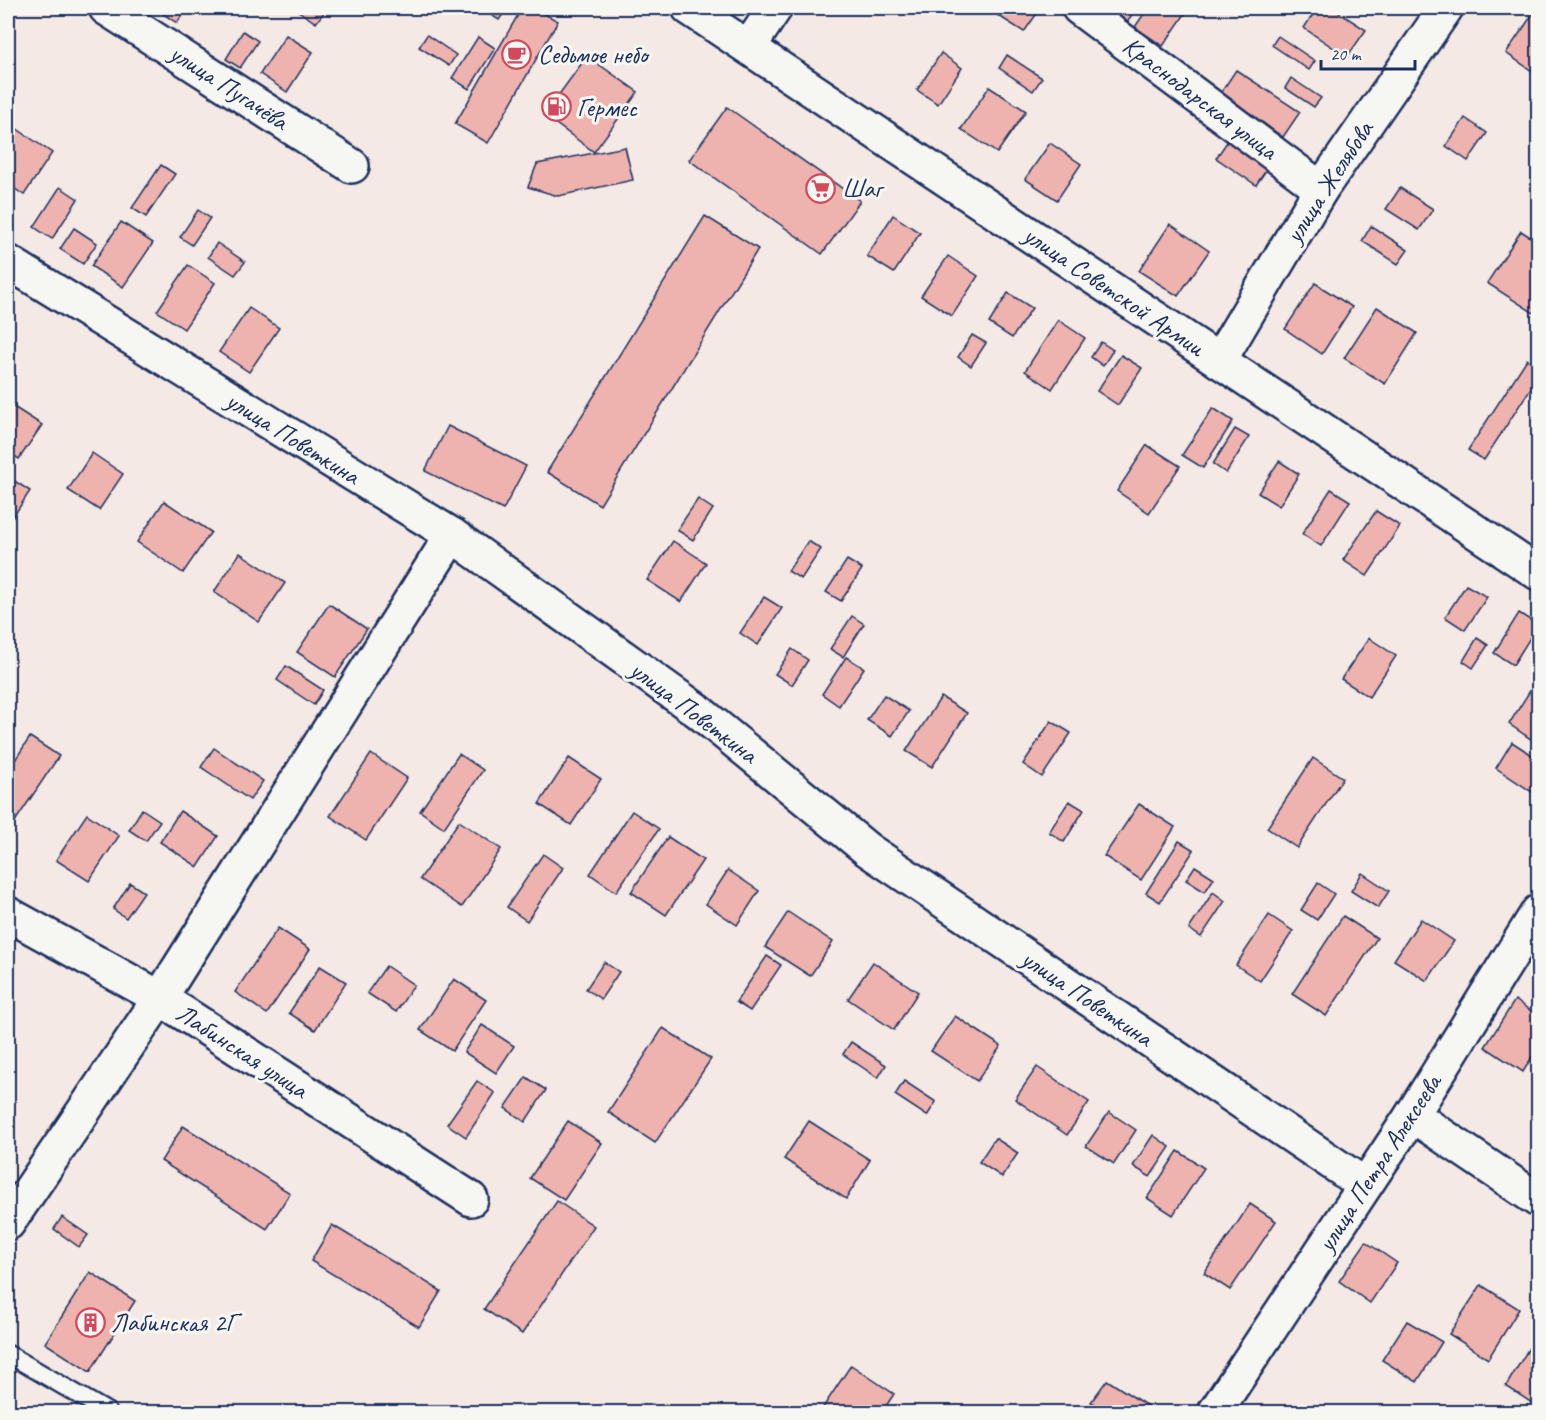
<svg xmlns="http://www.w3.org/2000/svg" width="1546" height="1420" font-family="Caveat,sans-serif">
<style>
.building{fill:#eeb3ae;stroke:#1b2f5e;stroke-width:1.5}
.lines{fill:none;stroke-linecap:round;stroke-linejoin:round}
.service-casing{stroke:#1b2f5e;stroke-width:21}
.minor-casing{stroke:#1b2f5e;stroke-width:38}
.tertiary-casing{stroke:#1b2f5e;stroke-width:38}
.secondary-casing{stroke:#1b2f5e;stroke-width:38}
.primary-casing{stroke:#1b2f5e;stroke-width:38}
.service{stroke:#f6f6f2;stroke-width:16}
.minor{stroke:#f6f6f2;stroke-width:33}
.tertiary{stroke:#f6f6f2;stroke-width:33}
.secondary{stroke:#f6f6f2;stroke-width:33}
.primary{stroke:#f6f6f2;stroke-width:33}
.labels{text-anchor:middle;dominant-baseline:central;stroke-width:6;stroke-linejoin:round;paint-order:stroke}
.poi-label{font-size:26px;fill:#1b2f5e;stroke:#f6f6f2;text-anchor:start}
.street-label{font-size:26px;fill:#1b2f5e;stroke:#f6f6f2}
</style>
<rect width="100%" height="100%" fill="#f4e9e4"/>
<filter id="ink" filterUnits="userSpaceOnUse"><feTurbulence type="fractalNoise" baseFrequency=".0167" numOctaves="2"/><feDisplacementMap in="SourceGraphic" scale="12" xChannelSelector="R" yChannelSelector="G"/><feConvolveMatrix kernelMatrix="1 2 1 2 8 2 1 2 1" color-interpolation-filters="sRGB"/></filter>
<g filter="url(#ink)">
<g class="building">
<polygon points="154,8 187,8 177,23"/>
<polygon points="294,8 327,8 316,23"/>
<polygon points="480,8 507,8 499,20"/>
<polygon points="522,8 533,8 558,21 488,143 455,124"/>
<polygon points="994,8 1038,8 1040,9 1024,32 991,11"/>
<polygon points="1111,8 1136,8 1126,24 1108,12"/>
<polygon points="1148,8 1175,8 1185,14 1163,46 1135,27"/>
<polygon points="1317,8 1332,8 1366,30 1347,57 1304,28"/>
<polygon points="1537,8 1538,8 1538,75 1506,53"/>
<polygon points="243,31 258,41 240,68 226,59"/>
<polygon points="286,35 313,52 287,92 260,74"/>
<polygon points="427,35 456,55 449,66 419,47"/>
<polygon points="1278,36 1315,61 1309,70 1272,45"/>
<polygon points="478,37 495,48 469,89 452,78"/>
<polygon points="941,53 962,68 938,104 917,90"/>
<polygon points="1007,55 1042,78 1033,91 999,68"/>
<polygon points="587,56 638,92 594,152 544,115"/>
<polygon points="1236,70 1300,112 1283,137 1220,94"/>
<polygon points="1291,78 1321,98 1314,107 1285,88"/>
<polygon points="989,87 1026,111 997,153 961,129"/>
<polygon points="727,107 860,201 822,254 689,160"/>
<polygon points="1465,118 1487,133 1468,161 1446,146"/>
<polygon points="10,124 52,153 24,195 8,184 8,127"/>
<polygon points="1231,136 1271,163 1256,185 1216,158"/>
<polygon points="1050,143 1081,164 1057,200 1025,179"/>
<polygon points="625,147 633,180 558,196 528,187 537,164"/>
<polygon points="161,165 175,174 146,217 132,208"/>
<polygon points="60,187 78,199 52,239 34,227"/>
<polygon points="1400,188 1433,209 1419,230 1386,209"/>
<polygon points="198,210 210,218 192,245 180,237"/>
<polygon points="893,215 920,233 894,273 867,256"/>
<polygon points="705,216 758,249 600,505 547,472"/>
<polygon points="121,222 153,243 123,287 91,266"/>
<polygon points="1170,224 1209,251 1178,296 1139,271"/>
<polygon points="1371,226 1408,250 1398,264 1362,241"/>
<polygon points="74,228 97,243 83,264 60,249"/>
<polygon points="1521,231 1538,242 1538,312 1537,315 1487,283"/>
<polygon points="217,243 245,262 235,275 208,257"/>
<polygon points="948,256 978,276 952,316 921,296"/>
<polygon points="188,265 215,283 184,329 157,311"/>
<polygon points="1315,283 1352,307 1322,354 1285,329"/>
<polygon points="1008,293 1032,308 1012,338 989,323"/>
<polygon points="1377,307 1417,333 1385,384 1344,358"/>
<polygon points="249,308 279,328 249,372 219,352"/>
<polygon points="1058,320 1085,338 1052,389 1025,371"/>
<polygon points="972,335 986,343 971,366 958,357"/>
<polygon points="1101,342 1113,350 1103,366 1091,357"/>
<polygon points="1121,355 1142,368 1118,405 1097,391"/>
<polygon points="1527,359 1538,367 1538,377 1484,460 1468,450"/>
<polygon points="9,404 42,425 19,459 8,452 8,406"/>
<polygon points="1213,408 1233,421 1203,468 1182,455"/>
<polygon points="448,426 526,466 503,510 425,471"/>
<polygon points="1235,429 1249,437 1226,473 1213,464"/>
<polygon points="1147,445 1180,466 1149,513 1117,491"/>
<polygon points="92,453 123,474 99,510 68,490"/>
<polygon points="1279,461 1299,474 1279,506 1258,493"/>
<polygon points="13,480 30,491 11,520 8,518 8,489"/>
<polygon points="1331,489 1350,501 1321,546 1302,534"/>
<polygon points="698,499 713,509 693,540 677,530"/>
<polygon points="164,501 211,532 183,573 137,542"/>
<polygon points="1376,511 1400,526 1367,576 1343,560"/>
<polygon points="673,541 706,563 681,602 647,580"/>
<polygon points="808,541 821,549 801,579 788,571"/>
<polygon points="240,553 285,583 259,622 214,592"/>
<polygon points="847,560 862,569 841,601 826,592"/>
<polygon points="1466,585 1487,597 1465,630 1445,617"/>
<polygon points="764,597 782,608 758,645 740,633"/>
<polygon points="329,604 367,629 335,677 297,652"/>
<polygon points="1519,613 1538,625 1513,665 1494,653"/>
<polygon points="852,616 864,624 843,657 830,649"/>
<polygon points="1369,638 1396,656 1369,697 1341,679"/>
<polygon points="1477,638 1488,645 1473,668 1463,661"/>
<polygon points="792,649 808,660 792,685 775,674"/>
<polygon points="846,657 864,668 839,706 822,694"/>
<polygon points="286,666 323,690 314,705 277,680"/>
<polygon points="1538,678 1538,744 1509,724"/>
<polygon points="884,695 909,711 892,736 867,720"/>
<polygon points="941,697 967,713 932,767 906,751"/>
<polygon points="1051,721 1071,733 1042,777 1023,764"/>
<polygon points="30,737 59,756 8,832 8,771"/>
<polygon points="1512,742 1538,759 1538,796 1496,768"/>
<polygon points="214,748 263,781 250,800 201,767"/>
<polygon points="371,754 407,778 366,840 330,816"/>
<polygon points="459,754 483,770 444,828 420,811"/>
<polygon points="569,758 601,779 571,825 539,804"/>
<polygon points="1313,758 1343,778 1297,848 1267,828"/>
<polygon points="1069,801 1084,810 1064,842 1049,832"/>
<polygon points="1139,804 1175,827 1141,880 1104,856"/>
<polygon points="142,809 160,821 146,841 129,830"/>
<polygon points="180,811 218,836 198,867 160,842"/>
<polygon points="632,811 659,829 616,892 590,874"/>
<polygon points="87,814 119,836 89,881 56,860"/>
<polygon points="459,821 501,849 462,907 420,879"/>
<polygon points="668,837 703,860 666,915 631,892"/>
<polygon points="1179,841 1194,850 1160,902 1146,893"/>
<polygon points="543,854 563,868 527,921 507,907"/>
<polygon points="1195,866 1214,878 1205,892 1186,880"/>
<polygon points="728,870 759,891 737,925 706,904"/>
<polygon points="1362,873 1389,891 1378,908 1351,891"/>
<polygon points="130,883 144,892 126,918 113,909"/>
<polygon points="1318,883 1334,894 1317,920 1301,910"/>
<polygon points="1213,892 1225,901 1201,937 1189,929"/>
<polygon points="788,912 833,942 810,976 765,947"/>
<polygon points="1269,915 1293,931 1260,981 1236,965"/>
<polygon points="1343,916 1377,938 1326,1016 1292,994"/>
<polygon points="1421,919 1454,941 1427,981 1394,960"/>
<polygon points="278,928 310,949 267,1014 235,992"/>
<polygon points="767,956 781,965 750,1011 736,1002"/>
<polygon points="604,962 619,972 601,999 586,989"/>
<polygon points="873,962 918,992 894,1030 848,999"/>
<polygon points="320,966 346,982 315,1030 289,1013"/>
<polygon points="386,966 414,985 396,1012 367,993"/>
<polygon points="454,979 486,1000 452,1051 420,1030"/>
<polygon points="1515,1000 1538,1016 1538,1047 1523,1072 1485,1047"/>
<polygon points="955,1016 1001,1046 977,1081 931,1051"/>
<polygon points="482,1025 514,1046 496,1073 464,1052"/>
<polygon points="663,1028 711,1059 655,1143 608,1112"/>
<polygon points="851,1042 886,1065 878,1078 843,1054"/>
<polygon points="1037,1067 1089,1102 1067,1135 1015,1099"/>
<polygon points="526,1077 546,1090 525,1122 505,1108"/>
<polygon points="477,1081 495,1093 466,1137 447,1124"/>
<polygon points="904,1081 936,1102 927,1116 895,1095"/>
<polygon points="1109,1112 1136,1130 1114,1164 1086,1146"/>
<polygon points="568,1121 602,1143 564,1200 530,1178"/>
<polygon points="809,1121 870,1160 846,1199 784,1159"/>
<polygon points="183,1126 290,1193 267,1229 161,1161"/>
<polygon points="1153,1135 1170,1147 1150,1177 1133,1166"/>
<polygon points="995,1138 1018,1153 1002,1177 979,1162"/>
<polygon points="1178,1151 1204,1168 1173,1215 1147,1198"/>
<polygon points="557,1201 594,1226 522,1334 484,1309"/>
<polygon points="1250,1204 1276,1221 1230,1290 1204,1273"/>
<polygon points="62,1217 88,1235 79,1247 54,1229"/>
<polygon points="332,1225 441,1291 419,1327 311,1261"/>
<polygon points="1366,1242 1397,1263 1370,1303 1339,1281"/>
<polygon points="90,1272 135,1301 90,1372 45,1343"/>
<polygon points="1481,1285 1519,1309 1488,1359 1449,1334"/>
<polygon points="1407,1321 1442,1342 1417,1382 1382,1360"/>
<polygon points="1538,1333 1538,1407 1506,1386"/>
<polygon points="851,1365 894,1394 882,1412 820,1412"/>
<polygon points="1107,1380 1152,1409 1150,1412 1107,1412 1091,1402"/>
</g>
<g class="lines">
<defs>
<polyline id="service" points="8,1354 108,1412"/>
<g id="minor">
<polyline points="106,8 352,166"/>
<polyline points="8,262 452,535 698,711 868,850 1365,1185"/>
<polyline points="1219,361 1321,189 1446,8"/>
<polyline points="8,914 160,998 471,1199"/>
<polyline points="1412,1115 1538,1200"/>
<polyline points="8,1223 160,998 452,535"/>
<polyline points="1215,1412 1412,1115 1538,912"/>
</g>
<polyline id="tertiary" points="1079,8 1321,189"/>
<polyline id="secondary" points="749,47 775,8"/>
<polyline id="primary" points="689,8 1538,573"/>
</defs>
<use href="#service" class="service-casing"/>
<use href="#minor" class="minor-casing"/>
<use href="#tertiary" class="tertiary-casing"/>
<use href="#secondary" class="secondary-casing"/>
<use href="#primary" class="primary-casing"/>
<use href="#service" class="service"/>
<use href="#minor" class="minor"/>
<use href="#tertiary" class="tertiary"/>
<use href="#secondary" class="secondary"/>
<use href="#primary" class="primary"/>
</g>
</g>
<defs>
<symbol id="cafe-ring" viewBox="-11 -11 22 22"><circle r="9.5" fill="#f6f6f2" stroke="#d1495b" stroke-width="1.5"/><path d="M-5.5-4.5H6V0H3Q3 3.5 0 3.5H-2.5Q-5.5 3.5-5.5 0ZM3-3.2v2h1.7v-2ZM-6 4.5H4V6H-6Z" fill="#d1495b"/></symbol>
<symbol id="fuel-ring" viewBox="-11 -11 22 22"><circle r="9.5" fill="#f6f6f2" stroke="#d1495b" stroke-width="1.5"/><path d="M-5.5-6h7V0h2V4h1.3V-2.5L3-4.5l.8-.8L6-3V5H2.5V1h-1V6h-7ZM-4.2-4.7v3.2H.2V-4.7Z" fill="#d1495b"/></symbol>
<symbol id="supermarket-ring" viewBox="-11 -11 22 22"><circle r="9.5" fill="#f6f6f2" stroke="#d1495b" stroke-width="1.5"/><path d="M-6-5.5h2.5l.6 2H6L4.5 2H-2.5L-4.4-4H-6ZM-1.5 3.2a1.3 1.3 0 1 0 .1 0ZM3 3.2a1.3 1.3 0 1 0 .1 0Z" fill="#d1495b"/></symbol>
<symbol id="building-ring" viewBox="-11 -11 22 22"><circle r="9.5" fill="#f6f6f2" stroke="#d1495b" stroke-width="1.5"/><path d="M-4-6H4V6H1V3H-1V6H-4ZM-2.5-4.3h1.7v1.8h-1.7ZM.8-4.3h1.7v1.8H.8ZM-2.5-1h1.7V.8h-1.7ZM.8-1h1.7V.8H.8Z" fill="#d1495b"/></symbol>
</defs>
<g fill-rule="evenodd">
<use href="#cafe-ring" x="500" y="38" width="33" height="33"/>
<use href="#fuel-ring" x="540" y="90" width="33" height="33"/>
<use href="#supermarket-ring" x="804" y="172" width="33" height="33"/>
<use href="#building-ring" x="74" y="1306" width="33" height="33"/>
</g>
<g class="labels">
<g class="poi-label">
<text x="538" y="54">Седьмое небо</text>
<text x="577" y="107">Гермес</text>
<text x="842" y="188">Шаг</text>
<text x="111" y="1322">Лабинская 2Г</text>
</g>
<g class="street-label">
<text transform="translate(229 87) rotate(33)">улица Пугачёва</text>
<text transform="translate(1200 98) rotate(37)">Краснодарская улица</text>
<text transform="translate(1329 182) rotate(-57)">улица Желябова</text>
<text transform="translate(1114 291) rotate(34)">улица Советской Армии</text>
<text transform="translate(293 438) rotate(32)">улица Поветкина</text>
<text transform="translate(694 712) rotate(37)">улица Поветкина</text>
<text transform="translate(1087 998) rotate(34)">улица Поветкина</text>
<text transform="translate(242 1051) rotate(33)">Лабинская улица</text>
<text transform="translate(1379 1163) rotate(-57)">улица Петра Алексеева</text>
</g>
</g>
<rect width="1546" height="1420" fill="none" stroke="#f6f6f2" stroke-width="30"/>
<rect x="15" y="15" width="1516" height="1390" fill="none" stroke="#1b2f5e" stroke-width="2" filter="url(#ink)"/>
<path d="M1321 60v9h94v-9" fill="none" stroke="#1b2f5e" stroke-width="3"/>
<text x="1330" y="60" font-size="18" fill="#1b2f5e" stroke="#f6f6f2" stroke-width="4.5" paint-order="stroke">20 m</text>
</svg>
